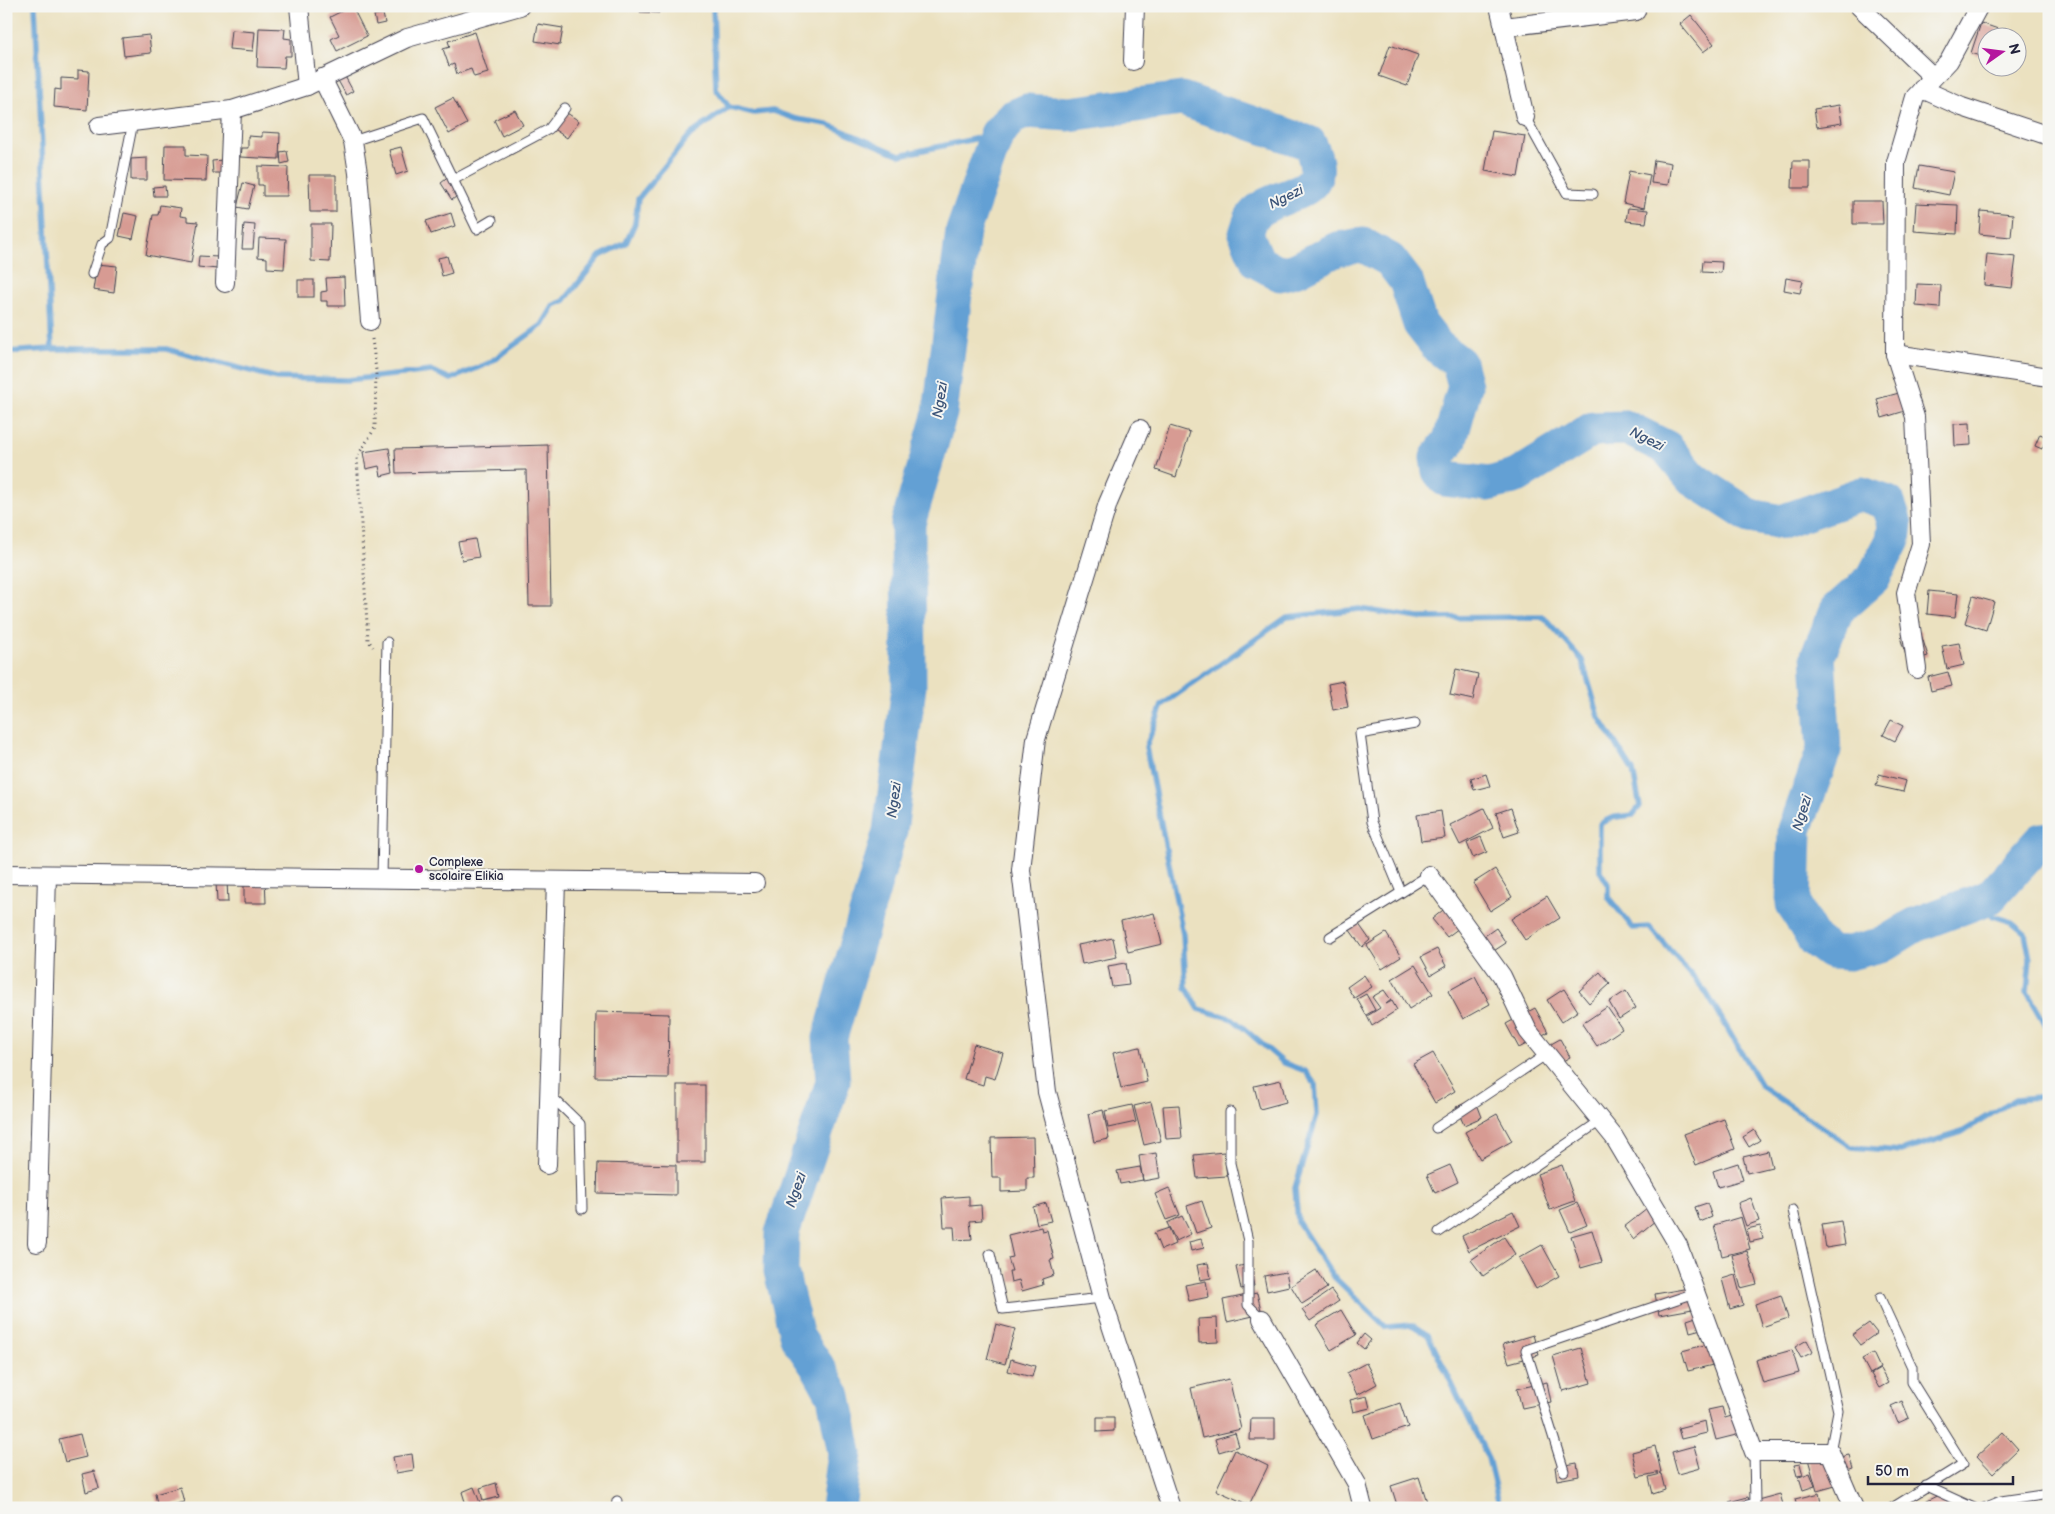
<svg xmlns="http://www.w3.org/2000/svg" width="2055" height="1514" font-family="'Balsamiq Sans',sans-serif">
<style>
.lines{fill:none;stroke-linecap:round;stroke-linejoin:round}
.stream{stroke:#63a0d4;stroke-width:5.5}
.river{stroke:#63a0d4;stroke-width:35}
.building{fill:#d79b93}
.service-casing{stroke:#403f4f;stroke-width:11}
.minor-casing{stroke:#403f4f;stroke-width:20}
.path{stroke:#403f4f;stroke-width:3;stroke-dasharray:1 4;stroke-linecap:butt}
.service{stroke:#fff;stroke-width:9}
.minor{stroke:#fff;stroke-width:18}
.poi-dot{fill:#b5179e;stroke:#f6f6f2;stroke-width:2}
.labels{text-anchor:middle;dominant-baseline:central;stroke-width:4;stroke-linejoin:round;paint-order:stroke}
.poi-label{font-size:12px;fill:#22223b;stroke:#f6f6f2;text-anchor:start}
.water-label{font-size:14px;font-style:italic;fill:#3c5478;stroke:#f6f6f2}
</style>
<rect width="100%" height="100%" fill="#f6f6f2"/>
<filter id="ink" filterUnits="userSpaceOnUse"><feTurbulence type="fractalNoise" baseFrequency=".02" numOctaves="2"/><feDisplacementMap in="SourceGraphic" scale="10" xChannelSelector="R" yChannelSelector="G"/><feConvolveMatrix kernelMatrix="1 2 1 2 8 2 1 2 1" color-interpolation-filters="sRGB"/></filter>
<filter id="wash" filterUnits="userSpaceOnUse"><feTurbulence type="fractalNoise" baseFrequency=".0096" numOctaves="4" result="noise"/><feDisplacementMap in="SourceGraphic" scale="20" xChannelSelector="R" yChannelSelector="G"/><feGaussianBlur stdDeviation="1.12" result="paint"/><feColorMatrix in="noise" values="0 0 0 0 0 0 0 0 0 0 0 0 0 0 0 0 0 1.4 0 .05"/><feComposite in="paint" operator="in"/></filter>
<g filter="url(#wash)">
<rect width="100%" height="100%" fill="#ebe1c0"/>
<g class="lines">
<g class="stream">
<polyline points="35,6 52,349"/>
<polyline points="713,6 716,89 729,107"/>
<polyline points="6,352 52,349 166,349 277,378 347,380 432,371 451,379 489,363 542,325 554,305 564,301 600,256 626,243 635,223 638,199 690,135 729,107 754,113 773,111 796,119 827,124 900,155 997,134"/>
<polyline points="1990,897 1990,908 1993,916 2012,922 2025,933 2030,959 2027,992 2049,1030"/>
<path d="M1500,1508L1488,1458L1428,1335L1412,1325L1386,1327L1332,1275L1298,1222L1295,1188L1317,1115L1315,1084L1305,1071L1284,1063L1233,1019L1199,1009L1186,987L1183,935L1146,747L1162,705L1287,617L1360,609L1419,618L1544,617L1582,660L1599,717L1633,771L1640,806L1633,815C1616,818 1616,814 1600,824V871L1608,884V897L1633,928L1650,927L1706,992L1761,1086L1851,1147L1901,1151L1962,1132L2016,1099L2049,1096"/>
</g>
<path class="river" d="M838,1508L845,1453L834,1396L819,1369L797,1337L781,1271L782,1233L833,1082L830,1038L890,831L909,687L908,524L940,413L963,231L997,134L1011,118L1027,111L1069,114L1182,99L1309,143C1338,201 1276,188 1253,216C1250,220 1248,228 1246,234L1258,262L1280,274L1298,269L1337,249L1363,245L1390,260L1406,281L1420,324L1438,347L1459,363L1465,386L1450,440L1437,458L1439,471L1445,479L1489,484L1517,476L1593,429L1627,428L1667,448L1693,479L1750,516L1781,522L1862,494L1888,503L1895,524L1893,540L1873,578L1837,610L1818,655L1824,750L1795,830L1793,904L1814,940L1830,952L1849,953L1884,944L1915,925L1990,897L2041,840L2049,839"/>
</g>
<g id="blocks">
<g class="building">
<polygon points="352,6 367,36 337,51 331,39 339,35 330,17"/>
<polygon points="640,6 659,6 659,13 640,12"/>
<polygon points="383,14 385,23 376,25 374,15"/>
<polygon points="1691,15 1714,44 1703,52 1680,24"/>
<polygon points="1981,23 1998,29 1995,38 1988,38 1988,58 1971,53"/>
<polygon points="538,24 563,28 560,45 535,41"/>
<polygon points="259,28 285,29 284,38 291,39 291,56 285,56 284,68 257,67"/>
<polygon points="231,30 255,32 253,51 229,49"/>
<polygon points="475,32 488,73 474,77 471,69 457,74 454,64 449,66 443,49 450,47 448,41"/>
<polygon points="149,35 151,53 124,56 122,38"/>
<polygon points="1390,45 1418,55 1407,86 1379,76"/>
<polygon points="78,70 89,71 87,110 54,107 55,89 61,90 61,78 78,79"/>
<polygon points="342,71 353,91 346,95 335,75"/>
<polygon points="453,98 467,124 449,134 435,107"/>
<polygon points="1839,105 1842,123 1817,127 1814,109"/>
<polygon points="515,110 523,125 502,136 494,120"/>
<polygon points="564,111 579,121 567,138 552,128"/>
<polygon points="1492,131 1525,136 1518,177 1485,171"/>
<polygon points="262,132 280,133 279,159 240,157 241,148 248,148 248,136 262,137"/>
<polygon points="165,145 186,145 186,155 207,156 206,181 164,180"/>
<polygon points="401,147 408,171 396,175 389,150"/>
<polygon points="287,151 289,162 281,164 280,152"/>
<polygon points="147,158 147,180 131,180 131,159"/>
<polygon points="223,160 223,173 213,173 212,161"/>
<polygon points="1654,160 1671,163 1668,185 1651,183"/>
<polygon points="1793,161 1810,161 1810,188 1792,188"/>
<polygon points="258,166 288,167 287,196 263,196 263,185 258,185"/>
<polygon points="1919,166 1954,172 1949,195 1915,188"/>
<polygon points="1629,171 1650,175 1644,208 1623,203"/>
<polygon points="309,175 336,175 336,212 310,212"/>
<polygon points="450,176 461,193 452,200 441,183"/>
<polygon points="243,183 254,186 248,209 237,207"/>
<polygon points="165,186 166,196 154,196 153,187"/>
<polygon points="1853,201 1882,201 1883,224 1853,224"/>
<polygon points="1916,203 1958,205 1957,234 1914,231"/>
<polygon points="160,205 181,208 180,216 187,217 187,221 198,222 191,263 146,255 153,215 158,215"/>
<polygon points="1628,208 1648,210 1646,223 1626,221"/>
<polygon points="1981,211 2013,214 2011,237 1979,234"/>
<polygon points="124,213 138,216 133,239 119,236"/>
<polygon points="451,213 455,226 431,234 426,221"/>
<polygon points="244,224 255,225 253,249 242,249"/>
<polygon points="311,224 331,224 330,262 311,261"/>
<polygon points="259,238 286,239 284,269 267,268 267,258 258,257"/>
<polygon points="1987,254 2016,257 2012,288 1984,285"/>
<polygon points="199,256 218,257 217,269 198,267"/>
<polygon points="447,256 452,273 442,276 438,258"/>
<polygon points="1703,261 1722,262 1721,273 1702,272"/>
<polygon points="97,264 117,266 114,293 93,290"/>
<polygon points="344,277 345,306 327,306 327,301 321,301 321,292 327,291 326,278"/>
<polygon points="1786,278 1803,281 1800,293 1784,290"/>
<rect x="298" y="280" width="16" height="17"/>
<polygon points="1917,284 1941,285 1940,308 1916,306"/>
<polygon points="1899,393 1905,411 1882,418 1877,399"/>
<polygon points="1970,423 1971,445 1955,446 1954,424"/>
<polygon points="1170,426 1190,432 1176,477 1156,470"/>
<polygon points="2040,434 2047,437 2042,449 2035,446"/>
<polygon points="548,445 551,606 529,606 526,470 396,473 395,449"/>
<polygon points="389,448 393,473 381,476 379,466 366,469 363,452"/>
<polygon points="475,539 479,557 462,560 458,542"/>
<polygon points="1929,591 1958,594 1955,617 1927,614"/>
<polygon points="1973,596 1994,602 1986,630 1965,623"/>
<polygon points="1920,631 1928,656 1908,662 1900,637"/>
<polygon points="1959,643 1964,665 1947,669 1942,646"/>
<polygon points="1456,669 1478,674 1473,700 1450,695"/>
<polygon points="1948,672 1952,686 1931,691 1928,677"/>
<polygon points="1343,681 1348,707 1333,710 1328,684"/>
<polygon points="1891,720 1903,726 1895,741 1883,735"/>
<polygon points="1486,774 1490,786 1474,790 1471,779"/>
<polygon points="1879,774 1906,781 1903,792 1876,786"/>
<polygon points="1484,808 1493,828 1460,845 1450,825"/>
<polygon points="1511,808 1519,832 1504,837 1496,813"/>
<polygon points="1441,811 1445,838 1421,841 1417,815"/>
<polygon points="1481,837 1487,852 1473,858 1467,843"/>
<polygon points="1495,869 1512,897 1490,911 1473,883"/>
<polygon points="265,876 266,903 244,903 244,877"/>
<polygon points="227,881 228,902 217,902 216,882"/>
<polygon points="1547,896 1560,918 1525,940 1511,919"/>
<polygon points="1448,906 1463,925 1447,937 1432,919"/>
<polygon points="1154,913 1162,944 1128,952 1121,921"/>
<polygon points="1356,920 1370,940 1362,947 1347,926"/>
<polygon points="1496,928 1506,943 1486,956 1476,942"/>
<polygon points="1386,933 1401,957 1382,969 1367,945"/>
<polygon points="1113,938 1117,957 1082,964 1078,945"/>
<polygon points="1437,949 1446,966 1431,975 1421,957"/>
<polygon points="1126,963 1129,985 1112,987 1108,966"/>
<polygon points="1415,965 1433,994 1409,1009 1392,979"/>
<polygon points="1600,972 1610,984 1589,1003 1579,991"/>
<polygon points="1364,975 1372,987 1354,998 1347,987"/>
<polygon points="1475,976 1490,1004 1463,1019 1448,991"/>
<polygon points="1564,989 1578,1011 1561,1022 1547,1000"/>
<polygon points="1384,990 1391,1000 1386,1004 1392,1001 1397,1010 1372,1026 1367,1016 1380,1008 1372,997"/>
<polygon points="1626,991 1636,1008 1619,1019 1609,1002"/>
<polygon points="1366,994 1375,1010 1366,1015 1357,999"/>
<polygon points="1607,1007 1622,1029 1597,1046 1582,1024"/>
<polygon points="1535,1008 1548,1032 1519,1048 1506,1024"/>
<polygon points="596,1012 669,1014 668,1078 595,1077"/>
<polygon points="1560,1039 1570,1057 1554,1066 1544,1048"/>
<polygon points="974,1044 1003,1053 995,1079 985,1076 983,1085 964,1079"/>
<polygon points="1140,1047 1147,1082 1121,1088 1113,1053"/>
<polygon points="1433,1053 1455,1091 1435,1103 1413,1064"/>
<polygon points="1281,1080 1286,1102 1260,1109 1254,1086"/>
<rect x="677" y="1085" width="28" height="77"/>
<polygon points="1475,1099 1482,1117 1464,1125 1456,1107"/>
<polygon points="1151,1102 1161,1141 1144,1145 1134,1106"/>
<polygon points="1132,1105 1136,1122 1108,1128 1105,1111"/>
<polygon points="1179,1105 1182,1138 1166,1139 1163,1106"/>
<polygon points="1103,1110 1109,1139 1094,1142 1088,1114"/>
<polygon points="1497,1114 1512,1141 1480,1159 1465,1132"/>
<polygon points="1724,1119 1735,1149 1696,1165 1684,1134"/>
<polygon points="1754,1130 1760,1140 1749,1147 1743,1137"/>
<polygon points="1033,1137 1034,1178 1027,1178 1027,1191 1001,1192 1001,1178 992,1178 991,1138"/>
<polygon points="1768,1151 1772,1167 1747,1173 1743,1157"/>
<polygon points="1224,1152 1227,1176 1197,1178 1194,1155"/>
<polygon points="1156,1153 1160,1178 1143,1181 1139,1156"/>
<polygon points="598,1163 676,1165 676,1195 597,1193"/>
<polygon points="1738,1163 1743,1180 1718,1187 1713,1171"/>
<polygon points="1450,1165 1458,1182 1435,1193 1427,1175"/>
<polygon points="1562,1165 1575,1201 1550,1210 1537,1174"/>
<polygon points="1140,1167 1143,1180 1120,1184 1117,1171"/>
<polygon points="1169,1188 1180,1215 1166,1220 1155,1194"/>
<polygon points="969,1196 969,1206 981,1205 982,1220 970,1221 972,1239 955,1240 954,1227 944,1227 942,1198"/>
<polygon points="1751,1198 1759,1221 1746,1226 1738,1203"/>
<polygon points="1202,1201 1211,1228 1196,1233 1187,1206"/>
<polygon points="1046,1203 1051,1221 1037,1224 1033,1207"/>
<polygon points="1577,1203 1587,1225 1570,1232 1560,1210"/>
<polygon points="1707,1203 1712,1217 1700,1222 1695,1207"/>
<polygon points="1647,1209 1656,1220 1633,1239 1624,1227"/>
<polygon points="1513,1211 1520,1226 1469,1251 1462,1236"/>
<polygon points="1182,1216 1191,1234 1176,1241 1167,1223"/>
<polygon points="1741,1217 1750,1249 1722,1256 1714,1225"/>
<polygon points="1841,1221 1845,1245 1826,1248 1822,1224"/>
<polygon points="1760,1226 1763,1239 1750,1242 1747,1229"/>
<polygon points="1041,1227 1042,1231 1047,1230 1054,1259 1050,1260 1054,1275 1042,1279 1043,1285 1022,1291 1019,1280 1011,1282 1009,1271 1012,1271 1008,1258 1013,1257 1008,1235"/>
<polygon points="1169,1228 1175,1244 1161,1250 1154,1233"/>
<polygon points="1592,1230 1602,1262 1581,1268 1571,1236"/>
<polygon points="1504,1237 1515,1254 1483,1276 1471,1260"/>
<polygon points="1201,1239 1204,1248 1191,1251 1189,1242"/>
<polygon points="1542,1245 1559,1276 1536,1289 1519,1258"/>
<polygon points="1747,1251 1757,1284 1741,1288 1732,1255"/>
<polygon points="1208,1263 1211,1278 1200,1280 1197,1265"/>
<polygon points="1249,1264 1254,1286 1241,1289 1236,1267"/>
<polygon points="1316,1270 1327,1288 1302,1304 1291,1286"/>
<polygon points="1286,1272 1289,1286 1267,1291 1264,1276"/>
<polygon points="1735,1275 1743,1305 1730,1309 1722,1279"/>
<polygon points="1206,1281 1209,1297 1189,1301 1185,1285"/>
<polygon points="1695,1287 1698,1308 1659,1315 1655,1294"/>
<polygon points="1331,1290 1339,1301 1310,1321 1302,1310"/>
<polygon points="1257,1293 1262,1314 1227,1322 1223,1300"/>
<polygon points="1781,1295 1788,1318 1762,1327 1755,1304"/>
<polygon points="1341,1310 1356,1335 1331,1350 1316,1325"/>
<polygon points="1702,1315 1705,1328 1690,1332 1687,1320"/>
<polygon points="1217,1318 1218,1342 1199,1343 1198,1319"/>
<polygon points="1869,1323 1877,1333 1860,1345 1852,1335"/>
<polygon points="996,1324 1015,1329 1005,1364 987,1359"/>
<polygon points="1364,1334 1371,1340 1364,1349 1357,1343"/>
<polygon points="1533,1335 1539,1355 1509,1363 1503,1344"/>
<polygon points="1807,1340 1813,1352 1801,1358 1795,1347"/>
<polygon points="1712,1343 1717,1364 1688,1371 1682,1351"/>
<polygon points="1581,1348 1591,1383 1563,1391 1553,1356"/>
<polygon points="1792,1350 1799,1373 1763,1383 1756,1360"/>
<polygon points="1873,1353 1880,1368 1870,1374 1862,1359"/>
<polygon points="1011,1359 1035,1366 1032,1377 1008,1371"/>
<polygon points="1366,1363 1377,1384 1357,1395 1347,1373"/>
<polygon points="1880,1369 1888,1383 1879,1388 1871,1374"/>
<polygon points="1229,1379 1241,1429 1202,1438 1191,1388"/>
<polygon points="1547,1382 1551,1402 1522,1408 1517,1389"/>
<polygon points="1367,1396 1370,1408 1353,1412 1350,1400"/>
<polygon points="1902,1401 1909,1418 1898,1423 1891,1406"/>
<polygon points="1400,1403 1408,1427 1373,1439 1365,1415"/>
<polygon points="1722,1407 1725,1418 1735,1415 1740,1434 1716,1440 1708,1410"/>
<polygon points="1097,1417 1114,1417 1114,1431 1097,1432"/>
<polygon points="1251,1418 1275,1418 1275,1440 1250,1440"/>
<polygon points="1705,1421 1707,1433 1681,1439 1678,1428"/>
<polygon points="2003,1432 2018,1449 1993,1473 1977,1456"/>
<polygon points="1235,1433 1239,1446 1219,1452 1215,1439"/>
<polygon points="80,1434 86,1457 65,1462 59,1439"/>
<polygon points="1655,1446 1661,1472 1638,1477 1632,1452"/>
<polygon points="1694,1446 1700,1468 1678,1474 1672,1452"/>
<polygon points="1235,1450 1268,1466 1249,1505 1216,1490"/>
<polygon points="1830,1453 1839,1485 1817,1491 1808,1459"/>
<polygon points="412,1454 414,1470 396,1473 393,1457"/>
<polygon points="1849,1455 1853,1469 1844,1472 1840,1457"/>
<polygon points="1577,1463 1579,1476 1557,1480 1555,1467"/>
<polygon points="1800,1464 1803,1475 1797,1476 1794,1465"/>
<polygon points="94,1471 99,1488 86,1492 82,1474"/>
<polygon points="1810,1473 1815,1486 1803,1490 1799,1477"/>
<polygon points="1661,1474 1665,1490 1653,1494 1649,1477"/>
<polygon points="1419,1477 1429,1508 1398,1508 1391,1486"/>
<polygon points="496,1483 499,1497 483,1501 480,1488"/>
<polygon points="180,1487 184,1502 158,1508 155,1494"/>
<polygon points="474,1487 482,1508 467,1508 462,1492"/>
<polygon points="1819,1493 1822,1508 1797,1508 1795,1499"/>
<polygon points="1943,1493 1950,1508 1926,1508 1924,1502"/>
<polygon points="1780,1494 1784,1508 1756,1508 1754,1501"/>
<polygon points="1748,1497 1751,1508 1730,1508 1729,1502"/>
</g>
</g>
</g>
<g filter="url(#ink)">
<use href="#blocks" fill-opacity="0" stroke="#403f4f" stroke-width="1"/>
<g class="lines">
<defs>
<g id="service">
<polyline points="1525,117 1567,193 1593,194"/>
<polyline points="353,141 423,118 477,229 492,220"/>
<polyline points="453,180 549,129 565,108"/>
<polyline points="92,274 102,244 110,238 133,122"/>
<polyline points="382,878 387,642"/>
<polyline points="1401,892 1372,822 1360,734 1415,724"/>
<polyline points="1330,937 1429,875"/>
<polyline points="550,1095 580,1124 582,1209"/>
<polyline points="1230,1112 1230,1163 1248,1241 1248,1305 1262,1319"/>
<polyline points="1436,1128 1547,1054"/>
<polyline points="1793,1210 1838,1411 1830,1452"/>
<polyline points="1439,1232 1600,1121"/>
<polyline points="990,1254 1003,1309 1102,1298"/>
<polyline points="1880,1298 1912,1367 1912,1382 1963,1464 1892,1508"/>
<polyline points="1564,1471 1526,1350 1695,1293"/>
<polyline points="1926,1486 1974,1508"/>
<polyline points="616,1508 617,1501"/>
<polyline points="1736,1508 1755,1503 1754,1452"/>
<polyline points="1984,1508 2001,1501 2049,1494"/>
</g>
<g id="minor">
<polyline points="299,6 307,86"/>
<polyline points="1499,6 1525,117"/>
<polyline points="1859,6 1933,77"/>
<polyline points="1504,27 1636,11"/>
<polyline points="1133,61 1135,6"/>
<polyline points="322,78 353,141 358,173 370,321"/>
<polyline points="1922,89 1962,107 2049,136"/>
<polyline points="99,126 232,110 307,86 407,38 520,6"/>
<polyline points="225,283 232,110"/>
<polyline points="1895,354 2049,377"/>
<polyline points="1140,429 1108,503 1036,739 1021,870 1047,1092 1102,1298 1171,1508"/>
<polyline points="1917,669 1906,593 1921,544 1915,417 1895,354 1896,162 1915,97 1949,61 1979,6"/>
<polyline points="6,874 755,883"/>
<polyline points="1429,875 1502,976 1528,1031 1614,1137 1678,1245 1754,1452 1830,1452 1854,1508"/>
<polyline points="547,1165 556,881"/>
<polyline points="37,1243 47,875"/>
<polyline points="1262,1319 1357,1484 1363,1508"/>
</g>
</defs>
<use href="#service" class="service-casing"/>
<use href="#minor" class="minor-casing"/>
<polyline class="path" points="372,339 376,370 375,428 357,457 368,640 373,647"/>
<use href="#service" class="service"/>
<use href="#minor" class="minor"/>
</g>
</g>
<circle class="poi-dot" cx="419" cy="869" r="5"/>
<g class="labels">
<g class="poi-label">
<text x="429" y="862">Complexe<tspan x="429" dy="14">scolaire Elikia</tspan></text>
</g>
<g class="water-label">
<text transform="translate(1286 197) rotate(-26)">Ngezi</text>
<text transform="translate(940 400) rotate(-81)">Ngezi</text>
<text transform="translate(1647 439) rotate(27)">Ngezi</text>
<text transform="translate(894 800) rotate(-82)">Ngezi</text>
<text transform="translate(1802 813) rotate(-73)">Ngezi</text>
<text transform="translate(796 1190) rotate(-71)">Ngezi</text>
</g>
</g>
<rect width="2055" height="1514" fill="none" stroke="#f6f6f2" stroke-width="25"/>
<g transform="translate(2002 52) rotate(76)"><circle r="24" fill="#f6f6f2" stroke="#a1a1a9"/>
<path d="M0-4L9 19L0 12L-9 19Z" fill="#b5179e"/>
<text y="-8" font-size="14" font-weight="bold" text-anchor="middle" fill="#22223b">N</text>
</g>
<path d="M1868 1476v8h145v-8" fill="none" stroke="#22223b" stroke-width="2.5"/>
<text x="1875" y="1476" font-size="15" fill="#22223b" stroke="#f6f6f2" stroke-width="4" paint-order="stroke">50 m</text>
</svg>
